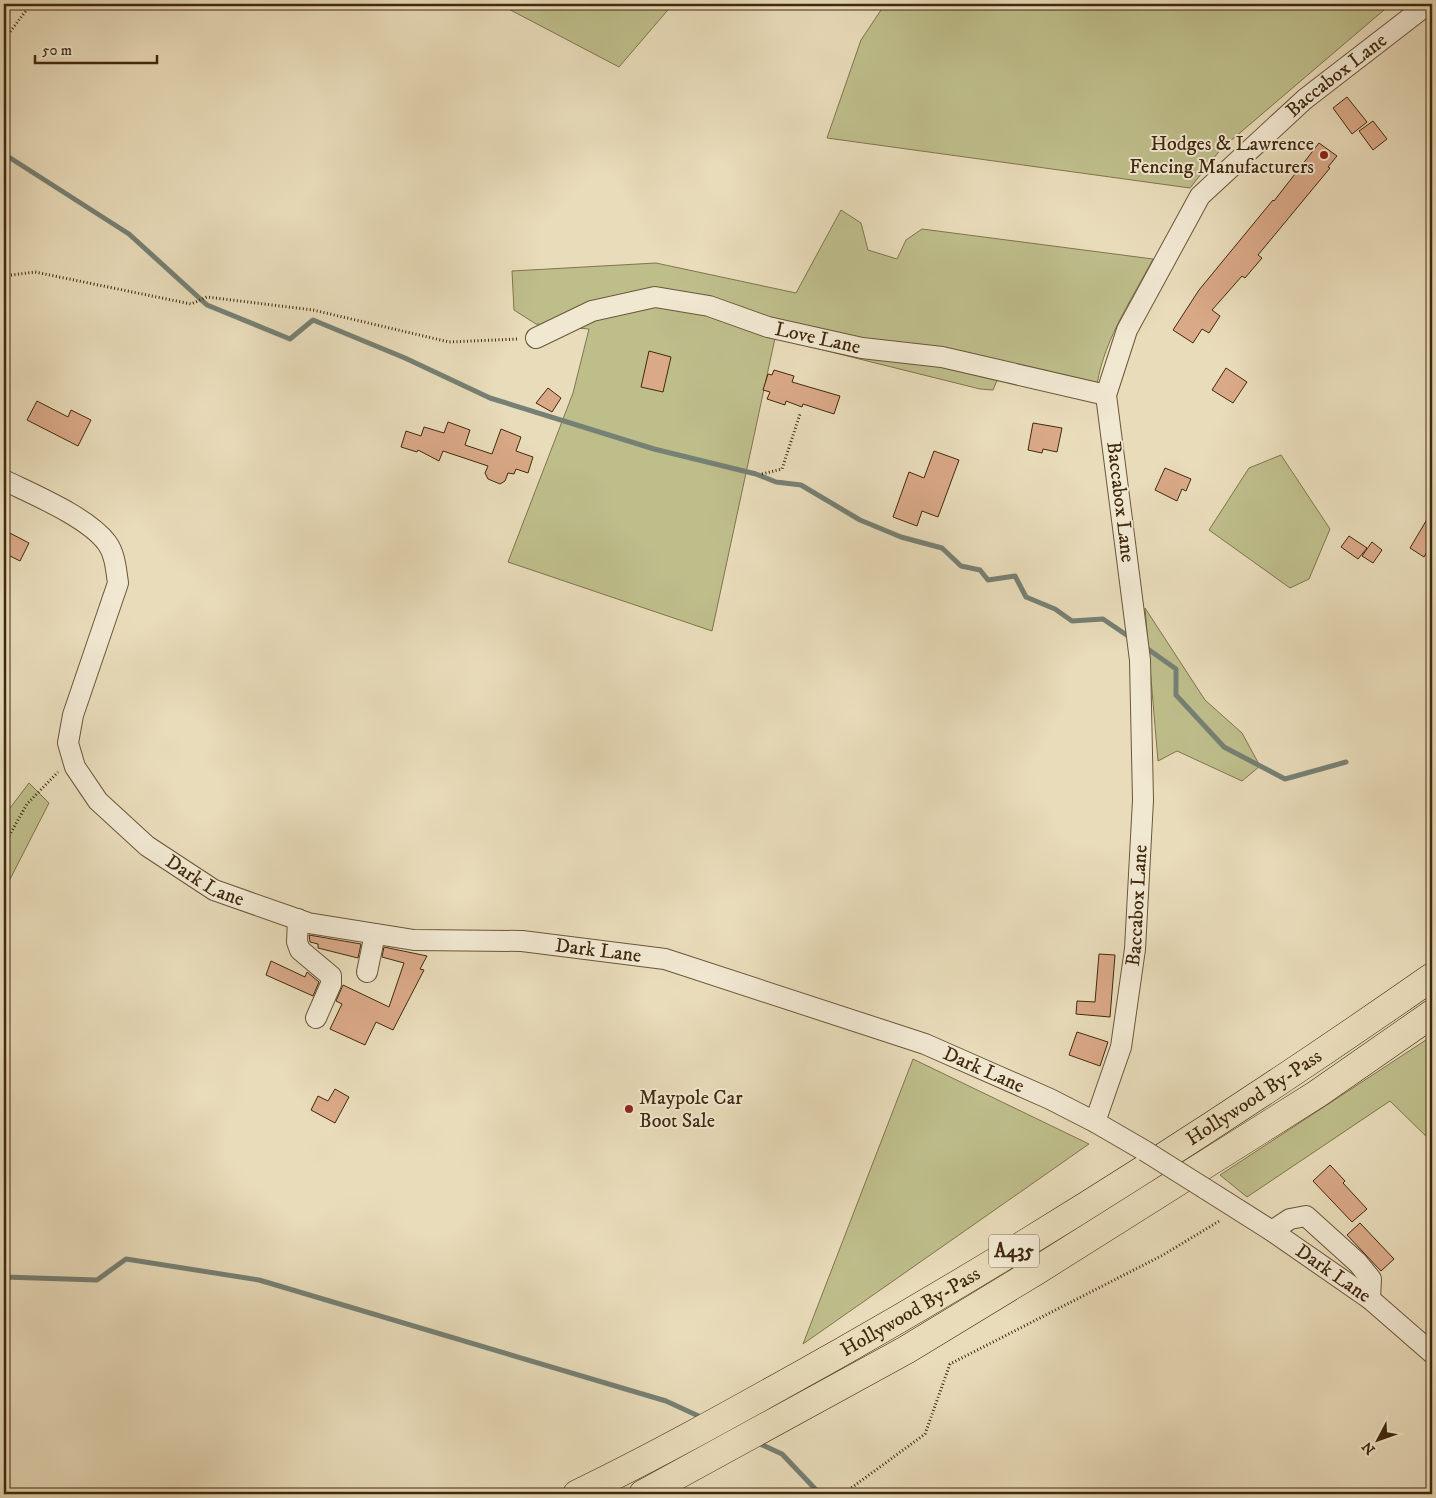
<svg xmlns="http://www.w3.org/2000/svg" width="1436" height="1498" font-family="'IM FELL DW Pica',serif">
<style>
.green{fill:#bebe8b;stroke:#80744c}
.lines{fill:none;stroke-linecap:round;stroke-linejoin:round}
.stream{stroke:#768074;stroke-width:5}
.building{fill:#daa988;stroke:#41290d}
.minor-casing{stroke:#6b5638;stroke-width:22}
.highway-casing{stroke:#41290d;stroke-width:29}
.path{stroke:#41290d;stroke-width:3;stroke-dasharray:1 2.5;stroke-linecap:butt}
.minor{stroke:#f1e8d2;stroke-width:20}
.highway{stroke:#e9dcba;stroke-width:28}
.minor-bridge-casing{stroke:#6b5638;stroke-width:22;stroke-linecap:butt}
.minor-bridge{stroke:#f1e8d2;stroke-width:20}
.poi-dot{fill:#8f2418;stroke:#f1e8d2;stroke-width:2}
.labels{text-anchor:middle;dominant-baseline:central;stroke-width:4;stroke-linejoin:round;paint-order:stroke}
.shield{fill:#f1e8d2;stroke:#766248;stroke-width:1}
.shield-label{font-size:19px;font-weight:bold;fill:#41290d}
.street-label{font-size:20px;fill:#41290d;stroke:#f1e8d2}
.poi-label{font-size:20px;fill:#41290d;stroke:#f1e8d2;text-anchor:end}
</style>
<rect width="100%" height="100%" fill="#e9dcba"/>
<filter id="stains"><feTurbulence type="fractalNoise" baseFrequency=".004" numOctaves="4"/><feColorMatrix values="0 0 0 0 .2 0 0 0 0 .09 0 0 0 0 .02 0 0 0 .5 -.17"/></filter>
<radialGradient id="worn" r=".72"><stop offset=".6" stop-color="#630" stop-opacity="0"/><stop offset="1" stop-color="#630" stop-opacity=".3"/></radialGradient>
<g class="green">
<polygon points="499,4 673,4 619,67"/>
<polygon points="885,4 1391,4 1221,149 1190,188 827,138 861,40"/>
<path d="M841,210L861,223L868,250L897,259L906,240L922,229L1153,259C1131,301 1100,346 1096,393L1001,371L993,390L980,389L775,338L712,631L508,562L573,393L589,329L536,324L514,310L512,271L656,263L796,293Z"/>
<polygon points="1281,455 1330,529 1309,579 1290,588 1209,530 1249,468"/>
<polygon points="1145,608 1205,700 1242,733 1260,766 1242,781 1177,751 1158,761"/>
<polygon points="29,783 49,803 4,891 4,816"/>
<polygon points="1432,1036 1432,1142 1390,1101 1247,1197 1220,1175"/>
<polygon points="913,1059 1089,1144 803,1344"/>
</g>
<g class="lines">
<g class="stream">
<polyline points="4,154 129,234 207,305 290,339 313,320 405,358 490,398 654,449 756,474 776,482 801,485 860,520 901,537 942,548 961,566 980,570 988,580 1015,576 1026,597 1055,609 1072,621 1103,619 1131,638"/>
<polyline points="1145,647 1176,669 1176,695 1224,747 1285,779 1346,762"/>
<polyline points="4,1277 97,1280 126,1259 259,1280 666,1401 705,1419"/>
<polyline points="756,1442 782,1454 820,1494"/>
</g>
</g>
<g class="building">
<polygon points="1347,97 1367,122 1352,134 1333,108"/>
<polygon points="1373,121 1387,139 1373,150 1359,131"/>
<polygon points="1319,143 1337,156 1328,167 1330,168 1258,255 1262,258 1245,278 1242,276 1212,310 1220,316 1209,333 1202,329 1193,343 1173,330 1199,290 1273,200 1274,201"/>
<polygon points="649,351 671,357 663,392 641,387"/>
<polygon points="1226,368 1247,382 1233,403 1212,390"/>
<polygon points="774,370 794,376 792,382 840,396 834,414 803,404 802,407 786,401 785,405 767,399 770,392 763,390 768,374 772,375"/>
<polygon points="548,388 561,398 552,412 536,403"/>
<polygon points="37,401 68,417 71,410 91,420 78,446 27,420"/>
<polygon points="448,422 470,430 465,445 492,454 501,429 521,437 516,451 533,457 528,473 516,469 514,474 508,473 505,481 500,484 488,479 485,473 488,466 443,451 439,461 418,450 417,452 401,447 406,431 421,436 424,427 444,433"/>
<polygon points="1033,423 1062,428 1057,452 1043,449 1042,453 1028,450"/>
<polygon points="934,451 959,460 938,517 922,511 917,526 893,517 909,472 924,478"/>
<polygon points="1165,468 1191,479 1186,491 1182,489 1177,501 1155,490"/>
<polygon points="1432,511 1432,543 1424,557 1410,548"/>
<polygon points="4,530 29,543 20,561 4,553"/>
<polygon points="1349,536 1367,548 1358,559 1341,547"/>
<polygon points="1372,542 1382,550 1373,563 1362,556"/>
<polygon points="309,935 361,944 358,958 318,948 318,944 310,942"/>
<polygon points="384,947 427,956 420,969 424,970 393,1030 376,1022 365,1045 330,1029 342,1004 336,1001 343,985 389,1007 404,963 382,957"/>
<polygon points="1099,954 1115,955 1110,1017 1076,1014 1077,1001 1095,1002"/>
<polygon points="271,961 305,977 307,972 319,982 313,996 266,975"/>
<polygon points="1077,1032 1108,1042 1100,1066 1069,1055"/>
<polygon points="335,1089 349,1097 335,1123 311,1110 318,1096 328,1101"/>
<polygon points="1330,1165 1345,1181 1343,1183 1367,1209 1352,1222 1313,1181"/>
<polygon points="1360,1223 1394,1259 1381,1271 1347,1235"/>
</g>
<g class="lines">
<defs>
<g id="minor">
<path id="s1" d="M536,338L592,311L655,297L709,306L768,327L862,348L942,357L1106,395"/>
<path id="s2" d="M4,480C32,494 88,517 107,543C115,554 116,569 118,583L73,715L68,743L75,767L98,801L147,846L214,890L308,923L414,940L522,941L665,959L925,1044L1050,1099L1095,1122L1145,1151"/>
<polyline points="298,919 297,942 300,950 331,976 331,984 316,1018"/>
<polyline points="367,972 375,934"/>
<path id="s3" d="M1095,1122L1121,1047L1135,949L1143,800L1140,660L1106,395L1127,330L1200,196L1305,99L1428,4"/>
<path id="s4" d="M1204,1188L1272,1231L1370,1299L1432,1353"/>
<polyline points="1272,1231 1290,1219 1306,1216 1358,1263 1371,1279 1370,1299"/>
</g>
<g id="highway">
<path id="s5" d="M577,1494C666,1451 752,1402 838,1354C1042,1238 1240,1111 1432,977"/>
<polyline points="643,1494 906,1350 1036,1271 1317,1094 1432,1014"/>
</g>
</defs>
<use href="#minor" class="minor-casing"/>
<use href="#highway" class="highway-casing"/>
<g class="path">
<polyline points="4,40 31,4"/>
<polyline points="4,276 35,272 191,304 207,297 313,310 449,342 518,339"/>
<polyline points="762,474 782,469 800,414"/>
<polyline points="4,845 27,804 58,772"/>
<polyline points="843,1494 925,1434 950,1364 1163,1255 1221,1220"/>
</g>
<use href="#minor" class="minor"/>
<use href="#highway" class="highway"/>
<defs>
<polyline id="minor-bridge" points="1145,1151 1204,1188"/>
</defs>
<use href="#minor-bridge" class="minor-bridge-casing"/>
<use href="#minor-bridge" class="minor-bridge"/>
</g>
<g class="poi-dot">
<circle cx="1324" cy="155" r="5"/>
<circle cx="629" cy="1109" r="5"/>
</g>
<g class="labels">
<rect class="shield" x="989" y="1234.5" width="50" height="33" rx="4"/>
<g class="shield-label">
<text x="1014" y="1251">A435</text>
</g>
<g class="street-label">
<text stroke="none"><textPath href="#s3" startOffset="1138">Baccabox Lane</textPath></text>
<text stroke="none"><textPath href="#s1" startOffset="295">Love Lane</textPath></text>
<text transform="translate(1120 502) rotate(83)">Baccabox Lane</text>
<text stroke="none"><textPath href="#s2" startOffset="532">Dark Lane</textPath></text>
<text stroke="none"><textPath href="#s3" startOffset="222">Baccabox Lane</textPath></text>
<text stroke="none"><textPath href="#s2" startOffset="936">Dark Lane</textPath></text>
<text stroke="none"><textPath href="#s2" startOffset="1341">Dark Lane</textPath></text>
<text stroke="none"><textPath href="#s5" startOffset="785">Hollywood By-Pass</textPath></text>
<text stroke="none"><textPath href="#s4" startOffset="155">Dark Lane</textPath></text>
<text stroke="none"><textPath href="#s5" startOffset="380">Hollywood By-Pass</textPath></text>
</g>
<g class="poi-label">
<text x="1314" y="144">Hodges &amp; Lawrence<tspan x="1314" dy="23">Fencing Manufacturers</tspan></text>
<text x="639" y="1098" text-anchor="start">Maypole Car<tspan x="639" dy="23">Boot Sale</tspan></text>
</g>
</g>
<rect width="1436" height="1498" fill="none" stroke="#e9dcba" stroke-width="20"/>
<rect x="5" y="5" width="1426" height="1488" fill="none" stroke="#41290d" stroke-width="2.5"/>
<rect x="10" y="10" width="1416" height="1478" fill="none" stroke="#41290d"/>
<g transform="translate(1378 1440) rotate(229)" stroke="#f1e8d2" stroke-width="4" paint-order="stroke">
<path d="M0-4L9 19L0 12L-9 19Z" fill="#41290d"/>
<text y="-8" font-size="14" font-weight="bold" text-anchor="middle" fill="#41290d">N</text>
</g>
<path d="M35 55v8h122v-8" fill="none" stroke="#41290d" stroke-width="2.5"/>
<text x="42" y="55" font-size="15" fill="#41290d" stroke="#f1e8d2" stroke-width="4" paint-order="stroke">50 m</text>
<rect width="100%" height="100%" filter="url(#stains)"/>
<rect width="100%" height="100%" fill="url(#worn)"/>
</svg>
